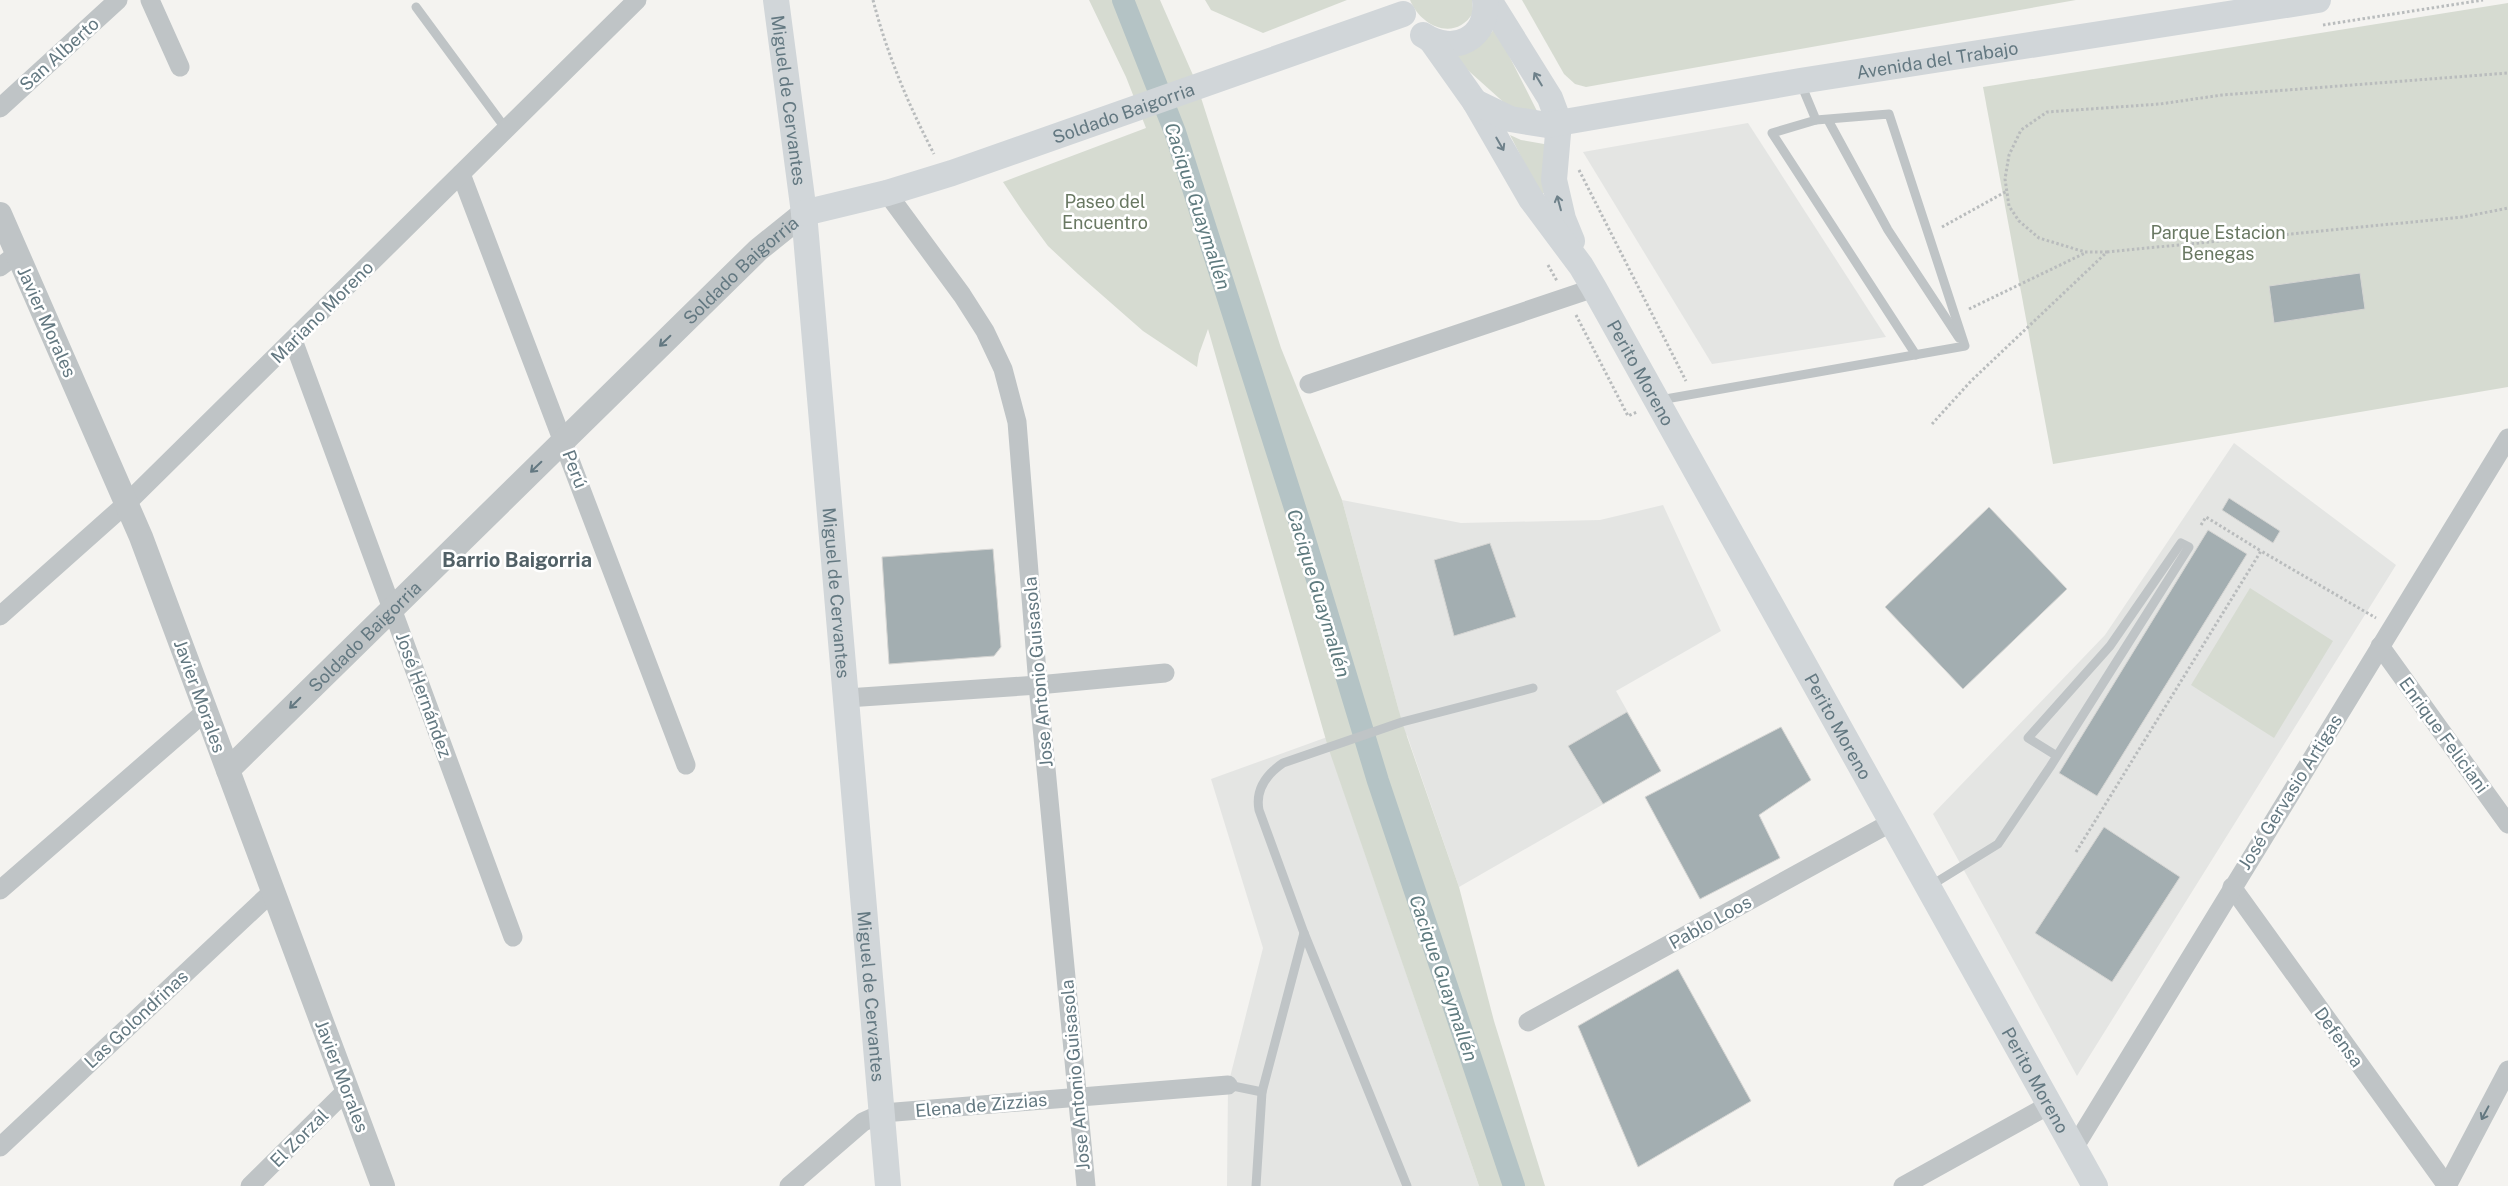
<svg xmlns="http://www.w3.org/2000/svg" width="2508" height="1186" font-family="'Public Sans',sans-serif">
<style>
.built{fill:#e4e5e3}
.green{fill:#d6dbd1}
.lines{fill:none;stroke-linecap:round;stroke-linejoin:round}
.canal{stroke:#b4c3c5;stroke-width:22}
.building{fill:#a3aeb1;stroke:#d5d5d3}
.path{stroke:#b9bcbd;stroke-width:3;stroke-dasharray:2.5 2.5;stroke-linecap:butt}
.service{stroke:#bfc4c6;stroke-width:9}
.minor{stroke:#bfc4c6;stroke-width:19}
.tertiary{stroke:#bfc4c6;stroke-width:24}
.secondary{stroke:#d1d6d9;stroke-width:26}
.oneway{stroke:#6e818a}
.oneway2{stroke:#637881}
.labels{text-anchor:middle;dominant-baseline:central;stroke-width:5;stroke-linejoin:round;paint-order:stroke}
.street-label{font-size:18px;fill:#637881;stroke:#fff}
.park-label{font-size:18px;fill:#697862;stroke:#fff}
.water-label{font-size:19px;font-style:italic;fill:#5f7b7f;stroke:#fff}
.quarter-label{font-size:20px;font-weight:bold;fill:#516066;stroke:#fff}
</style>
<rect width="100%" height="100%" fill="#f4f3f0"/>
<g class="built">
<polygon points="1748,123 1886,337 1712,364 1583,152"/>
<polygon points="2234,443 2396,565 2077,1076 1933,814 2105,635"/>
<polygon points="1342,500 1461,523 1600,520 1663,505 1721,631 1616,691 1661,771 1459,887 1407,735 1333,760 1479,1186 1227,1186 1228,1085 1263,948 1211,779 1399,711"/>
</g>
<g class="green">
<polygon points="1089,0 1160,0 1196,82 1281,348 1342,500 1402,722 1459,887 1494,1021 1545,1186 1479,1186 1328,747 1208,329 1199,354 1197,367 1143,331 1078,274 1048,246 1023,212 1003,182 1146,128 1126,77"/>
<polygon points="1205,0 1347,0 1263,33 1211,10"/>
<path d="M1410,0H1472L1473,13C1455,42 1421,27 1410,0Z"/>
<polygon points="1522,0 2076,0 1586,87 1575,84 1564,74"/>
<polygon points="2508,3 2508,387 2053,464 1983,87"/>
<polygon points="1495,28 1540,117 1509,107 1452,56 1483,43"/>
<polygon points="1510,135 1521,140 1544,144 1545,193 1540,194"/>
<polygon points="2250,588 2333,641 2274,738 2191,685"/>
</g>
<g class="lines">
<polyline class="canal" points="1123,0 1175,132 1302,530 1378,781 1514,1186"/>
</g>
<g class="building">
<polygon points="2360,273 2365,309 2274,323 2269,286"/>
<polygon points="2229,498 2280,531 2273,543 2222,510"/>
<polygon points="1989,507 2067,589 1963,689 1885,607"/>
<polygon points="2208,530 2247,554 2097,796 2059,773"/>
<polygon points="1490,543 1516,617 1454,636 1434,560"/>
<polygon points="993,549 1001,647 994,656 889,664 882,557"/>
<polygon points="1627,712 1661,771 1603,804 1568,746"/>
<polygon points="1781,727 1811,780 1759,815 1780,858 1700,899 1645,797"/>
<polygon points="2104,827 2180,877 2112,982 2035,933"/>
<polygon points="1678,969 1751,1101 1638,1167 1578,1026"/>
</g>
<g class="lines">
<g class="path">
<path d="M873,0C887,54 908,104 934,154"/>
<polyline points="2323,25 2483,0"/>
<polyline points="1579,170 1686,381"/>
<polyline points="1942,227 2007,191"/>
<polyline points="2107,252 2463,217 2508,208"/>
<polyline points="1548,265 1557,281"/>
<polyline points="1969,309 2085,253"/>
<polyline points="1576,315 1628,416 1637,412"/>
<polyline points="1932,424 1971,381 2107,252 2085,252 2039,238 2019,221 2009,206 2005,179 2009,155 2021,130 2047,112 2160,104 2222,95 2508,73"/>
<polyline points="2201,525 2206,517 2261,551"/>
<polyline points="2076,852 2261,551 2376,618"/>
</g>
<g class="service">
<polyline points="416,7 506,129"/>
<polyline points="1816,120 1772,133 1916,355"/>
<polyline points="1828,120 1888,230 1959,338"/>
<polyline points="1660,400 1965,346 1889,114 1816,120 1801,84"/>
<polyline points="1930,886 1998,844 2050,767 2189,547 2181,543 2110,646 2028,738 2057,756"/>
<polyline points="1228,1085 1262,1092"/>
<polyline points="1256,1186 1262,1092 1304,933"/>
<path d="M1407,1186L1304,933L1259,810C1255,789 1267,774 1283,763L1402,722L1533,688"/>
</g>
<g class="minor">
<polyline points="150,0 180,67"/>
<polyline points="0,108 118,0"/>
<polyline points="461,174 686,765"/>
<polyline points="887,193 962,295 985,331 1003,369 1017,422 1038,685 1086,1186"/>
<polyline points="0,267 17,254"/>
<polyline points="293,340 513,937"/>
<polyline points="1309,384 1594,288"/>
<polyline points="0,616 127,503 637,0"/>
<polyline points="2380,646 2508,824"/>
<polyline points="847,698 1038,685 1165,673"/>
<polyline points="2232,887 2447,1186"/>
<polyline points="0,890 206,711"/>
<polyline points="1528,1022 1892,822"/>
<polyline points="0,1147 272,892"/>
<polyline points="2074,1148 2508,438"/>
<polyline points="250,1186 348,1089"/>
<polyline points="789,1186 863,1122 883,1113 1228,1085"/>
<polyline points="1903,1186 2049,1105"/>
<polyline points="2447,1186 2508,1070"/>
</g>
<g class="tertiary">
<polyline points="0,214 141,537 383,1186"/>
<path id="s1" d="M228,770L758,250L804,213"/>
</g>
<g class="secondary">
<path id="s2" d="M776,0L804,213L888,1186"/>
<polyline points="1489,0 1550,98 1559,122 1554,180 1563,219 1572,241"/>
<path d="M1423,35C1454,56 1489,38 1485,0"/>
<path id="s3" d="M1431,40L1475,102L1531,199L1581,266L1594,288L2095,1186"/>
<path id="s4" d="M1475,102L1510,119L1547,125L1800,81L2318,0"/>
<path id="s5" d="M804,213L887,193L952,173L1403,14"/>
</g>
</g>
<defs><path id="oneway-shaft" d="M-6 0H5M1.5-3L5.5 0L1.5 3" fill="none" stroke-width="1.6" stroke-linecap="round" stroke-linejoin="round" transform="scale(1.25)"/></defs>
<g class="oneway">
<use href="#oneway-shaft" transform="translate(1538 79) rotate(-121)"/>
<use href="#oneway-shaft" transform="translate(1500 144) rotate(60)"/>
<use href="#oneway-shaft" transform="translate(1559 203) rotate(-105)"/>
</g>
<g class="oneway2">
<use href="#oneway-shaft" transform="translate(665 341) rotate(136)"/>
<use href="#oneway-shaft" transform="translate(536 467) rotate(136)"/>
<use href="#oneway-shaft" transform="translate(295 703) rotate(135)"/>
<use href="#oneway-shaft" transform="translate(2485 1113) rotate(118)"/>
</g>
<g class="labels">
<g class="street-label">
<text transform="translate(59 54) rotate(-42)">San Alberto</text>
<text stroke="none"><textPath href="#s4" startOffset="472">Avenida del Trabajo</textPath></text>
<text stroke="none"><textPath href="#s2" startOffset="101">Miguel de Cervantes</textPath></text>
<text stroke="none"><textPath href="#s5" startOffset="335">Soldado Baigorria</textPath></text>
<text stroke="none"><textPath href="#s1" startOffset="716">Soldado Baigorria</textPath></text>
<text transform="translate(322 312) rotate(-45)">Mariano Moreno</text>
<text transform="translate(47 322) rotate(66)">Javier Morales</text>
<text stroke="none"><textPath href="#s3" startOffset="394">Perito Moreno</textPath></text>
<text transform="translate(575 469) rotate(69)">Perú</text>
<text stroke="none"><textPath href="#s2" startOffset="596">Miguel de Cervantes</textPath></text>
<text stroke="none"><textPath href="#s1" startOffset="191">Soldado Baigorria</textPath></text>
<text transform="translate(1038 672) rotate(-95)">Jose Antonio Guisasola</text>
<text transform="translate(424 695) rotate(70)">José Hernández</text>
<text transform="translate(200 696) rotate(70)">Javier Morales</text>
<text stroke="none"><textPath href="#s3" startOffset="799">Perito Moreno</textPath></text>
<text transform="translate(2444 735) rotate(54)">Enrique Feliciani</text>
<text transform="translate(2290 792) rotate(-58)">José Gervasio Artigas</text>
<text transform="translate(1710 922) rotate(-29)">Pablo Loos</text>
<text stroke="none"><textPath href="#s2" startOffset="1001">Miguel de Cervantes</textPath></text>
<text transform="translate(136 1019) rotate(-43)">Las Golondrinas</text>
<text transform="translate(2339 1037) rotate(54)">Defensa</text>
<text transform="translate(1075 1075) rotate(-95)">Jose Antonio Guisasola</text>
<text transform="translate(342 1076) rotate(69)">Javier Morales</text>
<text stroke="none"><textPath href="#s3" startOffset="1204">Perito Moreno</textPath></text>
<text transform="translate(981 1105) rotate(-5)">Elena de Zizzias</text>
<text transform="translate(299 1138) rotate(-45)">El Zorzal</text>
</g>
<g class="park-label">
<text x="1105" y="201">Paseo del<tspan x="1105" dy="21">Encuentro</tspan></text>
<text x="2218" y="232">Parque Estacion<tspan x="2218" dy="21">Benegas</tspan></text>
</g>
<g class="water-label">
<text transform="translate(1198 206) rotate(72)">Cacique Guaymallén</text>
<text transform="translate(1319 593) rotate(73)">Cacique Guaymallén</text>
<text transform="translate(1444 978) rotate(71)">Cacique Guaymallén</text>
</g>
<g class="quarter-label">
<text x="517" y="560">Barrio Baigorria</text>
</g>
</g>
</svg>
